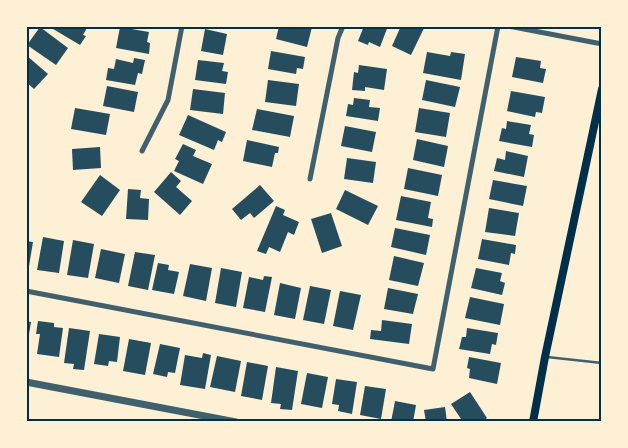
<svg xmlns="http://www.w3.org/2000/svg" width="628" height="448" font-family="Raleway,sans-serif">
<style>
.building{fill:#264d5e}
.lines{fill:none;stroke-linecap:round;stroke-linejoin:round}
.service{stroke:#3f606c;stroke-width:2.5}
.minor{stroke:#3f606c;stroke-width:5}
.tertiary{stroke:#3f606c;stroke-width:7}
.secondary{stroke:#003049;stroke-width:8}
.neatline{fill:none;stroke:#003049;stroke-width:2}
</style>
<rect width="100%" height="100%" fill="#fdf0d5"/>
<g class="building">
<polygon points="48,26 88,26 83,35 86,36 80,45"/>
<polygon points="279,26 312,27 307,47 276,39"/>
<polygon points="364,26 388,26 380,47 369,42 368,45 358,41"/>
<polygon points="401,26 425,26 411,55 392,46"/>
<polygon points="40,27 68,48 56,65 27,45"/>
<polygon points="120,27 149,32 147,42 150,43 149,54 116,48"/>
<polygon points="205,29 227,34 223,55 201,51"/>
<polygon points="271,51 305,57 303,69 297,68 296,74 268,69"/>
<polygon points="427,52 450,56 451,52 465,54 461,80 423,73"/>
<polygon points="26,55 48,74 34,89 26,82"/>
<polygon points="516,57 541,61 540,68 546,69 543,83 512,77"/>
<polygon points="134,58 145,60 142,74 138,73 135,85 106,80 108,68 114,69 116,59 133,63"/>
<polygon points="198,60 224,63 222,71 228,72 226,84 195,80"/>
<polygon points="359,65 387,69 384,90 365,87 365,91 352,90 354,72 358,73"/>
<polygon points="268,80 299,84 296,106 265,102"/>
<polygon points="426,80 460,87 455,107 422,100"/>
<polygon points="107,86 138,92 134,112 103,106"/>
<polygon points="193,89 225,93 223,114 190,110"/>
<polygon points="511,91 545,97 542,113 536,112 535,117 507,111"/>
<polygon points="354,98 370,100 369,107 380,108 378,121 346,116 348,104 353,105"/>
<polygon points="75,108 110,114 106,135 71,129"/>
<polygon points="419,108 450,113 446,137 415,132"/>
<polygon points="257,109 294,116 290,137 252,130"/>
<polygon points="188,115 226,132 222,142 218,140 214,150 179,135"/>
<polygon points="507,121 531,125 529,134 534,135 532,147 499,141 502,128 506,129"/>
<polygon points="345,126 376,132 372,152 341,146"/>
<polygon points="417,139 448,146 444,167 413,160"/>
<polygon points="247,140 279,147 278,153 275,153 272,167 243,161"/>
<polygon points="183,144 196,150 193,156 212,164 203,184 174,171 179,161 175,159"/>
<polygon points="100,147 101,168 73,170 72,149"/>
<polygon points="506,151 528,156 524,177 494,171 497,158 505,160"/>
<polygon points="347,158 376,162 373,183 344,179"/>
<polygon points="408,168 442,175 438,196 404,189"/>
<polygon points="171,172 181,181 176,187 192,201 180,215 154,192"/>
<polygon points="100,175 120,190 102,216 81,202"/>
<polygon points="493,180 527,186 523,206 489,199"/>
<polygon points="260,185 274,201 254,218 250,213 241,220 232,209"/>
<polygon points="128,189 141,190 140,198 149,199 148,220 126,219"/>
<polygon points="345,190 378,206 368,225 336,209"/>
<polygon points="401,196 431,202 428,218 433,219 432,227 396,220"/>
<polygon points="276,206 285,210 283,215 299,222 294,235 288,232 280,252 269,247 266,254 257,251"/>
<polygon points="489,208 519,213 515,236 485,232"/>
<polygon points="331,213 342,246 322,253 311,219"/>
<polygon points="395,228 430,235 426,255 391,247"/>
<polygon points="43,237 64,241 59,273 37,270"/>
<polygon points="482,239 516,245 515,254 511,253 509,265 478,259"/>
<polygon points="73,240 94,244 88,278 67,275"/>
<polygon points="26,241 33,242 29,266 26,266"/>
<polygon points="101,249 125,254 119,283 95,278"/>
<polygon points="135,252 155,255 148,290 128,286"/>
<polygon points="394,256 424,263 418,286 389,280"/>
<polygon points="158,263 169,265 168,270 179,272 174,294 152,290"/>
<polygon points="190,264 212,268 206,301 183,296"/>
<polygon points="221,268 242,272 236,307 215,303"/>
<polygon points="476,268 502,273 500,281 505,283 502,295 471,288"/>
<polygon points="264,276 272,277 265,312 243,308 249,277 263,280"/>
<polygon points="280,283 301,288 295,319 274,315"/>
<polygon points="310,286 331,290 324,324 303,320"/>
<polygon points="388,288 418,294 413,314 384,309"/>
<polygon points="340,291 361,295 353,330 333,326"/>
<polygon points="470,297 504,304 500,325 465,318"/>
<polygon points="382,320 412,324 409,344 370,339 371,330 381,331"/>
<polygon points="26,321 31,322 27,346 26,346"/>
<polygon points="38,321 54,323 54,327 63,328 59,357 37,354 40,334 36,334"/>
<polygon points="69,328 90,331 84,370 73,369 74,364 64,363"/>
<polygon points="467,328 498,333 496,345 492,344 490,354 459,349 462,337 466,337"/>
<polygon points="99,334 120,337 117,362 109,361 108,366 94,364"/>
<polygon points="129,339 151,343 145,375 123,371"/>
<polygon points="160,344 180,348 175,373 168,372 167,377 153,374"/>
<polygon points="203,353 211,355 205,389 180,385 185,355 202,358"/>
<polygon points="217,356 241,361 235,392 210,387"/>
<polygon points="469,357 501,363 497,384 469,378 470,369 467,368"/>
<polygon points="247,362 268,366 262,400 241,396"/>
<polygon points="276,367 298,371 292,410 280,409 281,404 271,403"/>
<polygon points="307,373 328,377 322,408 301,404"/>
<polygon points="336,379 357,382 352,414 338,411 339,405 332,404"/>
<polygon points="365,386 386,389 381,419 360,415"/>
<polygon points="470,392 487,418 482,422 463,422 451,404"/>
<polygon points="395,401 416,405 413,422 391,422"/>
<polygon points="445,407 447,422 426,422 424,410"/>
</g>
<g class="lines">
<polyline class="service" points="547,357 602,363"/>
<g class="minor">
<polyline points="508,26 602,44"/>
<polyline points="142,151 168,100 182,26"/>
<polyline points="310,179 338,38 343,26"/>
<polyline points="26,291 433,369 498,26"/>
</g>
<polyline class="tertiary" points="26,382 236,422"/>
<polyline class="secondary" points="533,422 545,357 602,89"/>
</g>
<rect width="628" height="448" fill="none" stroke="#fdf0d5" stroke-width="55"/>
<rect x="28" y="28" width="572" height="392" class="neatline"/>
</svg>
